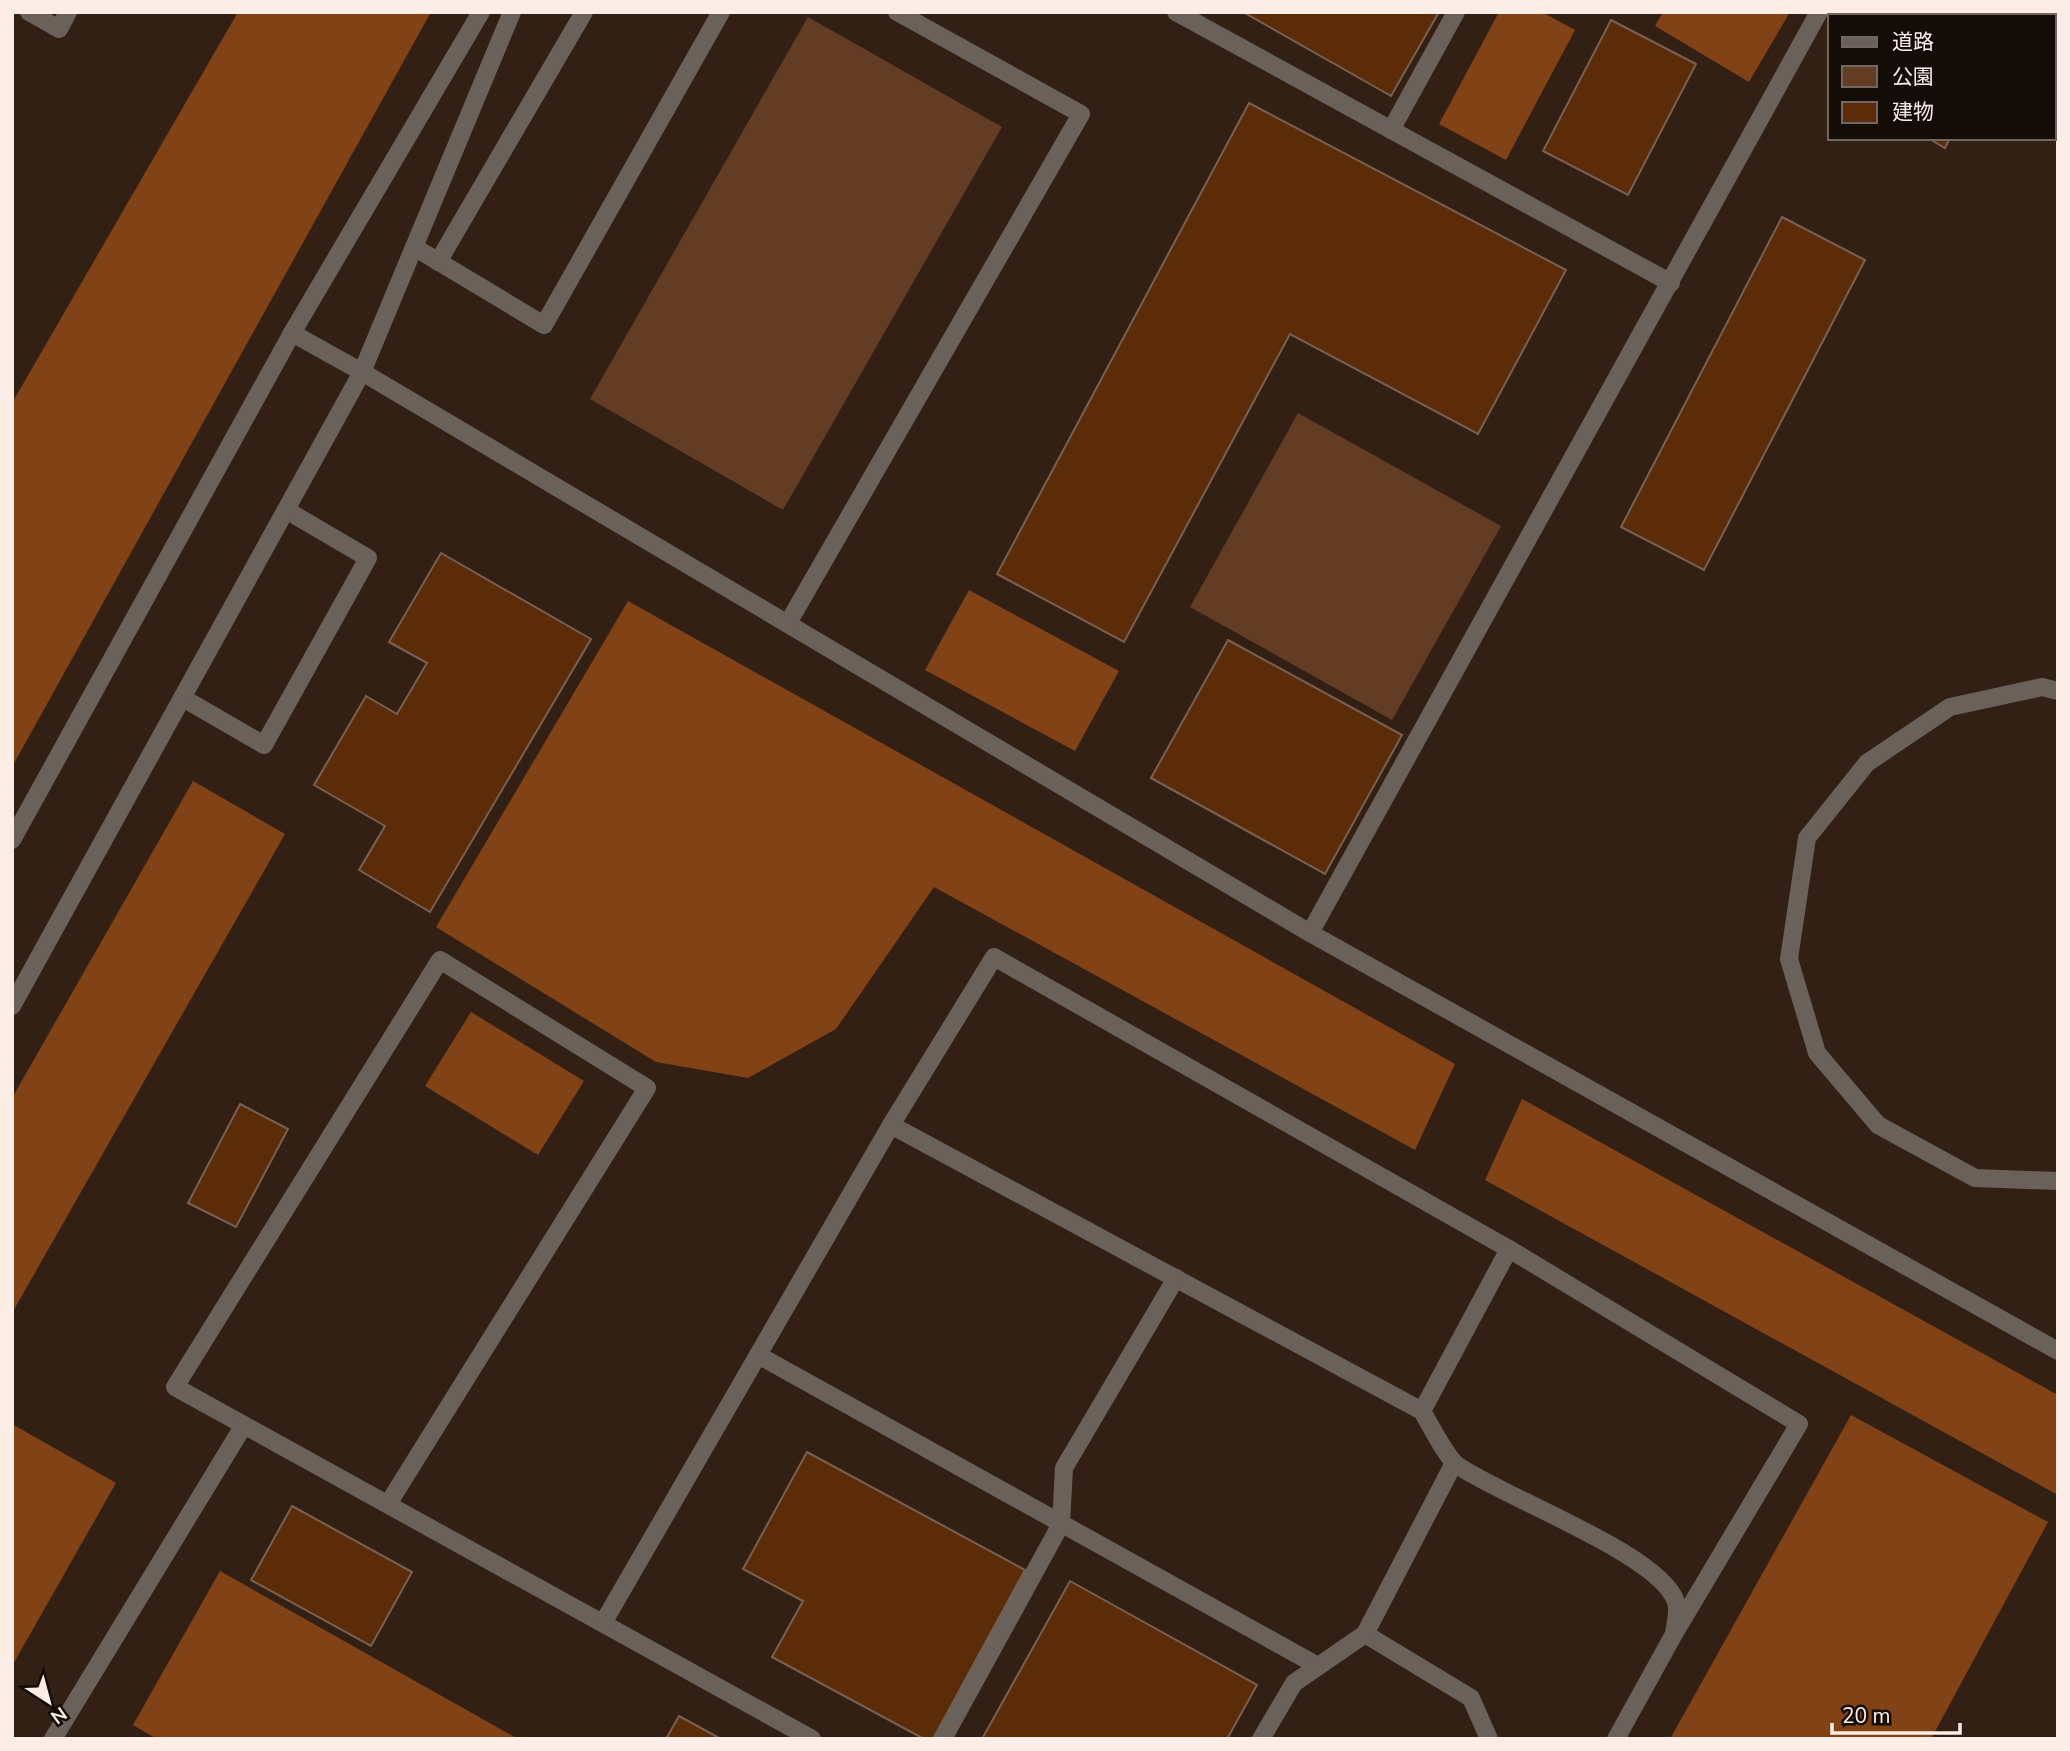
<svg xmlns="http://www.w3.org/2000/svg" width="2070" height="1751" font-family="'Nunito Sans','Noto Sans JP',sans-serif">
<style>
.green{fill:#633c24}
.forest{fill:#814215}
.building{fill:#5c2c09;stroke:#776153;stroke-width:2}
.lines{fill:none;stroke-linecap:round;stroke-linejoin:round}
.minor{stroke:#6b615b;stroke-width:18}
</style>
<rect width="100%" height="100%" fill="#332014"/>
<g class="green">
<polygon points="808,17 1002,127 783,510 590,399"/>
<polygon points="1298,413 1501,526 1392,720 1190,607"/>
</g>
<g class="forest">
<polygon points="238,12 431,12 12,767 12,403"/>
<polygon points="1499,12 1542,12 1575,30 1506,160 1439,124"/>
<polygon points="1663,12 1790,12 1749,82 1655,26"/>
<polygon points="969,590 1119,671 1075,751 925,670"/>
<polygon points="628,601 1455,1064 1415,1150 934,887 836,1029 748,1078 656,1062 436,927"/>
<polygon points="193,781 285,834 12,1313 12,1098"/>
<polygon points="471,1012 584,1081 538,1155 425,1086"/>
<polygon points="1522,1099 2058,1395 2058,1495 1485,1180"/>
<polygon points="1851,1415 2048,1522 1931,1739 1670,1739"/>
<polygon points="12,1424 116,1483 12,1666"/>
<polygon points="220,1571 518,1739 157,1739 133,1725"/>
</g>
<g class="building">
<polygon points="1243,12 1439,12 1391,96"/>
<polygon points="1889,12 2020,12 2018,16 1887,16"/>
<polygon points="1611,20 1696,64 1628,195 1543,151"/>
<polygon points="1249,103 1566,270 1478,434 1290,334 1124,642 997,574"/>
<polygon points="1928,138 1950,138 1945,148"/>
<polygon points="1782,217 1865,260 1704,570 1621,527"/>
<polygon points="441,553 591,639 430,912 359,870 385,826 314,785 366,696 397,714 427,663 389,642"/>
<polygon points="1228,640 1402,735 1325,874 1151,778"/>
<polygon points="240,1104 288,1129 236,1227 188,1203"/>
<polygon points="807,1452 1025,1570 933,1739 924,1739 772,1657 803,1601 743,1569"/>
<polygon points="292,1506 412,1572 371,1646 251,1580"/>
<polygon points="1070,1581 1257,1685 1227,1739 982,1739"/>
<polygon points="679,1716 721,1739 666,1739"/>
</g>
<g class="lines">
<g class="minor">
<polyline points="29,12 59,29 68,12"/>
<polyline points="1176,12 1671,283"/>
<polyline points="1391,130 1456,12"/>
<polyline points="414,247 544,325 721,12"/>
<polyline points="438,262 584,12"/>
<polyline points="292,333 362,372 1310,933 2058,1351"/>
<polyline points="788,623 1081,114 897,12"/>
<polyline points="2058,691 2042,687 1950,707 1867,763 1807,838 1789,959 1817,1053 1878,1125 1975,1178 2058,1181"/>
<polyline points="183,698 264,745 368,558 286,510"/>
<polyline points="12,840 292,333 481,12"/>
<polyline points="1310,933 1819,12"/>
<polyline points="12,1006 362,372 512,12"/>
<polyline points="891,1125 1422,1411"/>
<polyline points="758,1355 1318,1666"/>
<polyline points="388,1504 647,1088 440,960 175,1387 812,1739"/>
<polyline points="603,1623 891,1125 994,957 1509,1249"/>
<polyline points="1365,1634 1471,1698 1489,1739"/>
<polyline points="53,1739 244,1425"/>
<polyline points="943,1739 1061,1524 1064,1468 1176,1278"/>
<polyline points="1261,1739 1294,1683 1365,1634 1454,1463"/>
<path d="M1616,1739L1674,1634L1799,1424L1509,1249L1422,1411C1429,1423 1447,1458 1457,1465C1502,1497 1661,1554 1676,1602C1679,1611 1675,1625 1674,1634"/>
</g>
</g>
<rect width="2070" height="1751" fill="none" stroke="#fceee7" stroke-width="28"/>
<rect x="1828" y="14" width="228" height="126" fill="#140c07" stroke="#716661" stroke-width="2"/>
<rect x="1842" y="37" width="35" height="10" fill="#6b615b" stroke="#716661" stroke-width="2"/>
<text x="1892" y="49" font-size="21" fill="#fceee7">道路</text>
<rect x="1842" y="66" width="35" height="21" fill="#633c24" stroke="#716661" stroke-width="2"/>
<text x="1892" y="84" font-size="21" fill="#fceee7">公園</text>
<rect x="1842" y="102" width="35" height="21" fill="#5c2c09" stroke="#716661" stroke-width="2"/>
<text x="1892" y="119" font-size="21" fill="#fceee7">建物</text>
<g transform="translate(49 1702) rotate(144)" stroke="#140c07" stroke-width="5" paint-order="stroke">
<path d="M0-5L12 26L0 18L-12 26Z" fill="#fceee7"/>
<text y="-10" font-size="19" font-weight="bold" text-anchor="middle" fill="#fceee7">N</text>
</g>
<path d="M1832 1723v10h128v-10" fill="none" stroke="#fceee7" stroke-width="3.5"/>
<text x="1842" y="1723" font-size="21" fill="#fceee7" stroke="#140c07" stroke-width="5" paint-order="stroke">20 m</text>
</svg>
